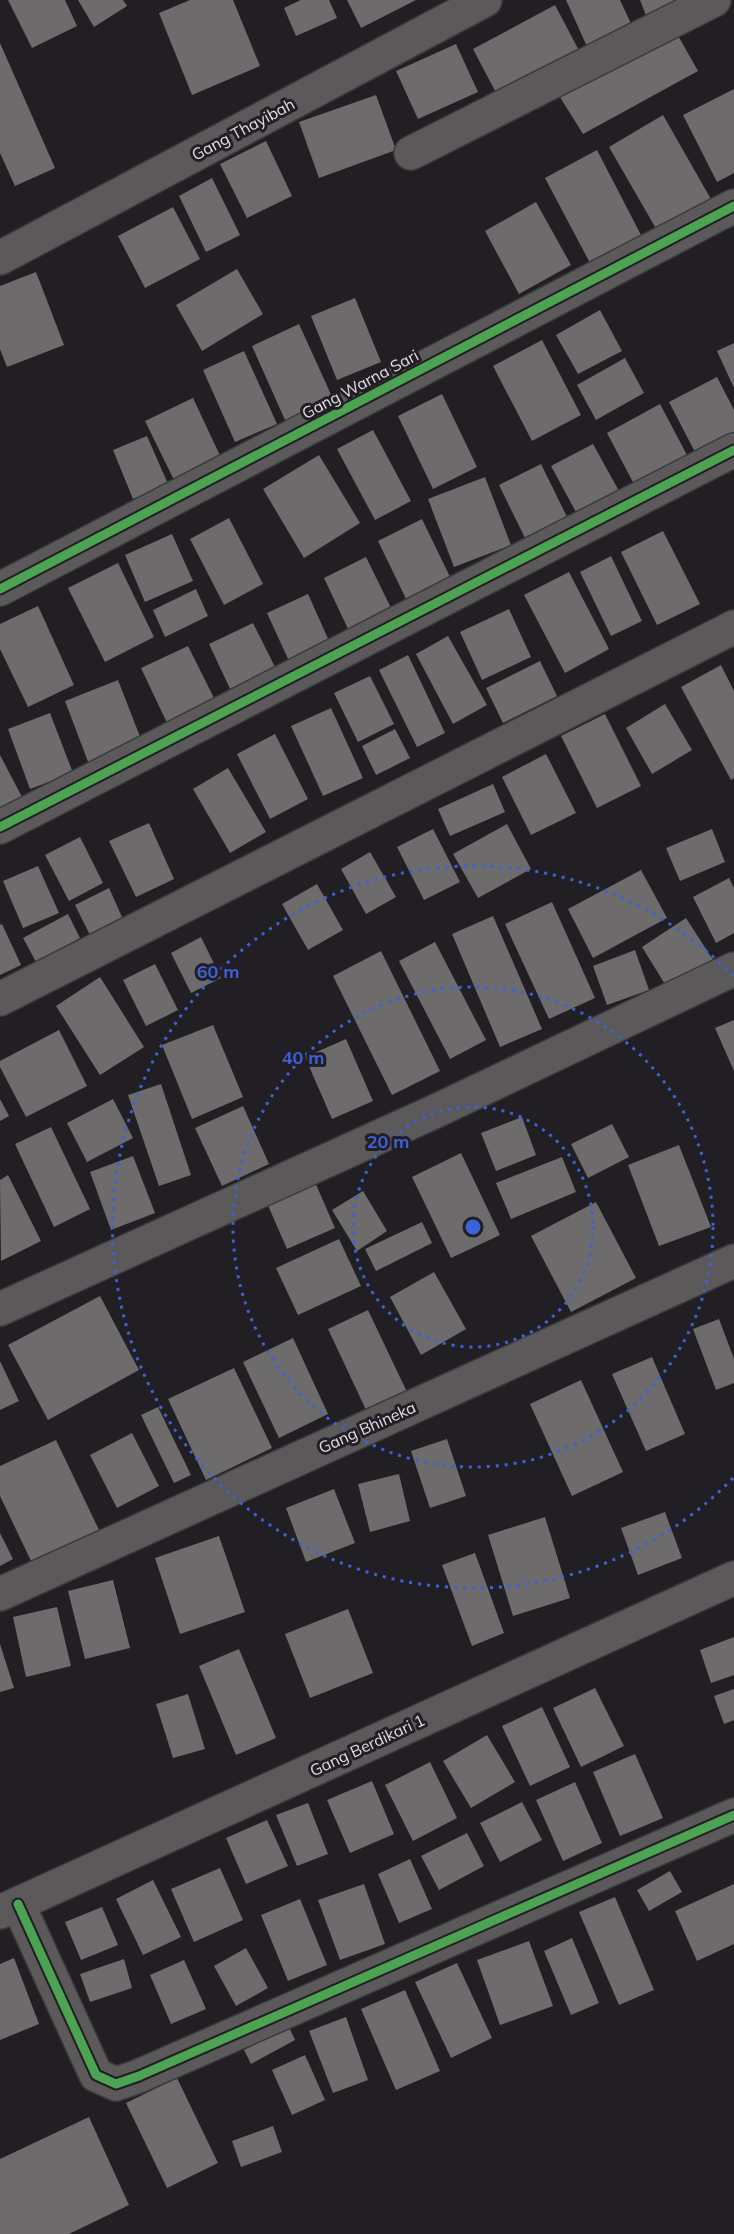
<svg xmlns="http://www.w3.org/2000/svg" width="734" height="2234" font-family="Mulish,sans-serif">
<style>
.building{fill:#6e6b6d}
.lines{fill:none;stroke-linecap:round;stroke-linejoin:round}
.minor-casing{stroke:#3d3a3e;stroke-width:36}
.minor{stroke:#5b595a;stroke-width:33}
.cycleway-casing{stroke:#231e25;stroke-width:13}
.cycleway{stroke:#4ca352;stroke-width:9}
.ring{fill:none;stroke:#3a63da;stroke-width:3;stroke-dasharray:3 6}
.labels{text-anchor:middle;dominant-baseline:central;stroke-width:6;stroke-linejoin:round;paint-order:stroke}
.street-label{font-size:16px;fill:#e1dde2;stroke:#231e25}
.centre{fill:#3a63da;stroke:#231e25;stroke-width:3}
.ring-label{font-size:18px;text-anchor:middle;font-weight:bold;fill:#3a63da;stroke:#231e25;stroke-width:6;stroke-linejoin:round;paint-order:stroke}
</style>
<rect width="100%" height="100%" fill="#221f24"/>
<g class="building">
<polygon points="8,0 65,0 77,26 32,48"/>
<polygon points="78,0 123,0 127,6 94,27"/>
<polygon points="190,0 233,0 260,66 192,95 159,13"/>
<polygon points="301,0 329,0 337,18 296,36 284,8"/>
<polygon points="347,0 416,0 361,28"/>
<polygon points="566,0 620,0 634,30 589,51"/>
<polygon points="640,0 694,0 647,18"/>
<polygon points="555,5 585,62 503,106 473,49"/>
<polygon points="676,32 698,71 583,134 558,94"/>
<polygon points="0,43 55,168 15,186 0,153"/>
<polygon points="456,44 478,92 418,119 396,71"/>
<polygon points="734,89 734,173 717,182 683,115"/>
<polygon points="376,95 396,150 319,178 299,122"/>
<polygon points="663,115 712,201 658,232 609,147"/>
<polygon points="266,141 292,196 247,218 220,164"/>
<polygon points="597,150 641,235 590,263 545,178"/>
<polygon points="212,178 240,235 206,252 179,196"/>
<polygon points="536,202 571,265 519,294 485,231"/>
<polygon points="173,207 200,259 145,288 118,236"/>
<polygon points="237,269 263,314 202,351 176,305"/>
<polygon points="36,272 64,345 7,367 0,349 0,286"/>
<polygon points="355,298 381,362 337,380 311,316"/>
<polygon points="600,310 622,351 578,374 556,335"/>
<polygon points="299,324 333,399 285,420 252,346"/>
<polygon points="542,340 581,415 532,441 493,366"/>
<polygon points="734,343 734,388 717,351"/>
<polygon points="244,351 277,424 235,442 203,370"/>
<polygon points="625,358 644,393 596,420 577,385"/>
<polygon points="717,377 734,410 734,435 696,454 669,402"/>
<polygon points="442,394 477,467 433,489 398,416"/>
<polygon points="193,398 223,462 176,484 145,421"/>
<polygon points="660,404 688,457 635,486 607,433"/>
<polygon points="373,430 411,501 375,520 337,449"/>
<polygon points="147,436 168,484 133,499 113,450"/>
<polygon points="593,444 619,491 577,514 551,466"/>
<polygon points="319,455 360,523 304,558 263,489"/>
<polygon points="541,464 569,521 527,542 499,485"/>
<polygon points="485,477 511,545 454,567 428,499"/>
<polygon points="229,518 263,584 224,605 190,539"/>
<polygon points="422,519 452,581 408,603 378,541"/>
<polygon points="663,531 700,604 657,625 621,552"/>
<polygon points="172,534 193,581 145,602 125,555"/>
<polygon points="611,556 642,621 611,636 580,572"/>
<polygon points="366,557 392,610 349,631 324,578"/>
<polygon points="118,563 154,637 105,662 68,588"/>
<polygon points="569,572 609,649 565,673 524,595"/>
<polygon points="196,589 208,616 165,637 153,610"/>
<polygon points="308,594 334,652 294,672 267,613"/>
<polygon points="38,606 74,685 28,707 0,649 0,624"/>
<polygon points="509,609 531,657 482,680 460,632"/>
<polygon points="253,623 277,671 232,693 209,644"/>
<polygon points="448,636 487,705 453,724 416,654"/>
<polygon points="188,646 216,702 168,725 141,668"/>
<polygon points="408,655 445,733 417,747 379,670"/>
<polygon points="540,661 557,696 503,723 486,688"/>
<polygon points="721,665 734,691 734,778 731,780 681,687"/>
<polygon points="370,676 394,724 358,742 334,693"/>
<polygon points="118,680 144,747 90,767 65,701"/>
<polygon points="665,704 692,750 652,774 626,728"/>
<polygon points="331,708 363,778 323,796 291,726"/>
<polygon points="50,713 73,773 30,789 8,729"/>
<polygon points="605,714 641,786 597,808 561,736"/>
<polygon points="395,729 410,758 376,775 362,746"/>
<polygon points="275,734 308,799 270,819 237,754"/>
<polygon points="546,754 576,813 531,835 502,777"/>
<polygon points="0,755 22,797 0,809"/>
<polygon points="228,768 266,832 230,853 193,789"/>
<polygon points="493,784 505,812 450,836 438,809"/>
<polygon points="149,823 174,879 136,897 109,841"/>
<polygon points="507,824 531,869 478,898 453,854"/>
<polygon points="433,829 460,882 424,900 397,847"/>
<polygon points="712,829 725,862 680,881 666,848"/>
<polygon points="80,837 103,883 69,901 45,855"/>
<polygon points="370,852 396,897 366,914 341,869"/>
<polygon points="38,866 59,913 23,928 3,881"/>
<polygon points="641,870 667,918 593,958 568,909"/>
<polygon points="729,878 734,888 734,933 716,943 693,897"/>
<polygon points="317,884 343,930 308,950 282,904"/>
<polygon points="109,888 123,919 90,935 75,905"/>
<polygon points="552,902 595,998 549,1019 505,924"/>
<polygon points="68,914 80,938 36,962 23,938"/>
<polygon points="493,916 542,1029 500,1047 452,934"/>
<polygon points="686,918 713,960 668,989 642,947"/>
<polygon points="2,924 21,965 0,975 0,925"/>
<polygon points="201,937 221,978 191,993 171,953"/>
<polygon points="435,942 486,1040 450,1059 399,961"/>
<polygon points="635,950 649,990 607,1005 593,966"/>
<polygon points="381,951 440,1071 392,1095 333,976"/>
<polygon points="155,964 178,1010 146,1026 123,980"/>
<polygon points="100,977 144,1047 100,1075 56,1006"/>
<polygon points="734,1020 734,1071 715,1028"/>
<polygon points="213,1025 243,1097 192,1119 162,1045"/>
<polygon points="59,1030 87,1086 26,1117 0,1067 0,1061"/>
<polygon points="346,1039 373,1101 332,1119 305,1057"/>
<polygon points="161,1084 191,1175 159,1186 128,1095"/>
<polygon points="0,1099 9,1116 0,1121"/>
<polygon points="113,1099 133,1138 87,1162 67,1123"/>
<polygon points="243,1106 269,1164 222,1186 195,1128"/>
<polygon points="522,1117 536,1155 496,1171 481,1133"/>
<polygon points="612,1124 629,1157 588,1178 571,1144"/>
<polygon points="51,1127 90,1209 54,1227 15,1144"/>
<polygon points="679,1145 711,1227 659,1246 628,1165"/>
<polygon points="461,1153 500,1235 451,1258 412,1177"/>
<polygon points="133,1156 155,1213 111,1230 90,1172"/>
<polygon points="562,1157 576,1192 511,1219 496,1183"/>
<polygon points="311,1173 335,1228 287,1249 263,1194"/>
<polygon points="8,1175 41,1241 1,1261 0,1180"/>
<polygon points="363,1191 387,1231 357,1251 332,1210"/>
<polygon points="596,1202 636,1278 571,1312 531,1236"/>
<polygon points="422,1222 432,1243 376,1271 365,1249"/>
<polygon points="339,1239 361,1286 298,1315 276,1268"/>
<polygon points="434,1272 466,1329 421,1355 390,1297"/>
<polygon points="100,1296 139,1370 48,1420 8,1345"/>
<polygon points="368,1310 407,1392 367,1412 328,1329"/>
<polygon points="719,1319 734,1359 734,1383 716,1390 693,1329"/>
<polygon points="293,1338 328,1414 279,1438 243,1362"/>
<polygon points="652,1357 685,1434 646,1451 612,1374"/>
<polygon points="0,1361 19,1401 0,1410"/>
<polygon points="234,1368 272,1448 206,1480 168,1399"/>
<polygon points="581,1380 623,1472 572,1496 530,1404"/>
<polygon points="158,1407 191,1475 174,1483 141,1415"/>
<polygon points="132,1433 159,1486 117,1508 90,1455"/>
<polygon points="447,1439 466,1496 430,1508 411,1451"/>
<polygon points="56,1440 99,1530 32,1563 0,1496 0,1466"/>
<polygon points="399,1474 410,1521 370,1532 358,1484"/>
<polygon points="334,1489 355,1543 306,1562 286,1508"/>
<polygon points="665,1512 682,1558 638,1575 621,1528"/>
<polygon points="545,1517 570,1598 513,1616 488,1535"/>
<polygon points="0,1533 13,1559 0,1566"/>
<polygon points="219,1536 245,1612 180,1634 155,1558"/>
<polygon points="475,1553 504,1633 472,1646 442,1565"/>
<polygon points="113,1580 130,1648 85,1659 68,1591"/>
<polygon points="57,1607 71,1666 26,1677 13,1617"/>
<polygon points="348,1609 373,1673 310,1698 285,1634"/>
<polygon points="734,1637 734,1675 711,1683 700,1650"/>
<polygon points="0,1644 14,1688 0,1692"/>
<polygon points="239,1649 276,1738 236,1755 199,1666"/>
<polygon points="595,1688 624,1746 581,1767 553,1708"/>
<polygon points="734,1689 734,1720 724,1724 714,1696"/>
<polygon points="188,1694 205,1749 173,1758 156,1704"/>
<polygon points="542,1707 570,1767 530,1786 502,1726"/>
<polygon points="487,1735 515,1782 471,1808 443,1761"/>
<polygon points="635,1754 663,1818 620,1836 593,1772"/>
<polygon points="430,1762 457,1818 413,1841 385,1785"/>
<polygon points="372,1781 394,1834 350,1853 327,1800"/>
<polygon points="575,1782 602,1843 563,1861 536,1800"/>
<polygon points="522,1802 542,1840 500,1862 480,1823"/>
<polygon points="308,1803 328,1854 297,1866 276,1815"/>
<polygon points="267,1820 288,1866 246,1884 226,1838"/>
<polygon points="467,1833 484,1866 439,1890 421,1856"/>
<polygon points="410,1859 432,1909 399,1923 378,1874"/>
<polygon points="220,1868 243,1920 194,1942 171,1889"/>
<polygon points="670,1871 682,1892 649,1911 637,1890"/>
<polygon points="153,1880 181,1937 143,1955 116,1899"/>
<polygon points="364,1884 385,1944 340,1960 318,1900"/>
<polygon points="734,1884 734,1944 697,1961 675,1911"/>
<polygon points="615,1897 654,1990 619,2005 579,1912"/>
<polygon points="300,1899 327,1965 288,1981 261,1915"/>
<polygon points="102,1907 118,1945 81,1960 65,1922"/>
<polygon points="572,1938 599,2003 571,2015 544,1951"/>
<polygon points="529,1941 553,2006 500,2025 477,1960"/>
<polygon points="246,1948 268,1988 236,2006 214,1966"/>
<polygon points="14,1958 39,2024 0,2040 0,1964"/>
<polygon points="124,1959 132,1988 90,2002 80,1974"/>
<polygon points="184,1960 206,2009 171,2024 150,1975"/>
<polygon points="457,1963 492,2038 451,2058 415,1982"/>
<polygon points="405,1990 440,2071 396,2090 361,2009"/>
<polygon points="346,2017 368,2080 333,2093 309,2031"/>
<polygon points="289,2027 295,2040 251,2064 244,2050"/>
<polygon points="305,2055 325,2100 292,2115 272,2070"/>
<polygon points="177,2078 218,2163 167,2188 126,2103"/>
<polygon points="89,2117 129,2205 69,2234 0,2234 0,2159"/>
<polygon points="273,2126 282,2152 241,2167 232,2141"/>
</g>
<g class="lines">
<defs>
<g id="minor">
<polyline points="411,153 714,0"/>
<polyline points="0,258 485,0"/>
<polyline points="0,589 734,206"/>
<polyline points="0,827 734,450"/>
<polyline points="0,999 734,627"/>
<polyline points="0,1309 438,1110 734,969"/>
<polyline points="0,1594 734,1261"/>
<polyline points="18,1904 96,2075 116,2084 139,2076 734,1815"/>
<polyline points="0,1912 734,1578"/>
</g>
</defs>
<use href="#minor" class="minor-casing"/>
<use href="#minor" class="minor"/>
<defs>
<g id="cycleway">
<polyline points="0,589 734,206"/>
<polyline points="0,827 734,450"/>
<polyline points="18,1904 96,2075 116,2084 139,2076 734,1815"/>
</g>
</defs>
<use href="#cycleway" class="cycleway-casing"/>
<use href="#cycleway" class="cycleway"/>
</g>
<g class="ring">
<circle cx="473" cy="1227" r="120"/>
<circle cx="473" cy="1227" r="240"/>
<path d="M733 1478A361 361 0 1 1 733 976"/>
</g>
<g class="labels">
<g class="street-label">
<text transform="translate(243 129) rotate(-28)">Gang Thayibah</text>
<text transform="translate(360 384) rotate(-28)">Gang Warna Sari</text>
<text transform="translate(367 1427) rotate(-24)">Gang Bhineka</text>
<text transform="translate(367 1745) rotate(-25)">Gang Berdikari 1</text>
</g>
</g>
<circle cx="473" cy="1227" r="9" class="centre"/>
<g class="ring-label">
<text x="218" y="978">60 m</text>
<text x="303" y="1064">40 m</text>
<text x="388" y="1148">20 m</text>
</g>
</svg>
